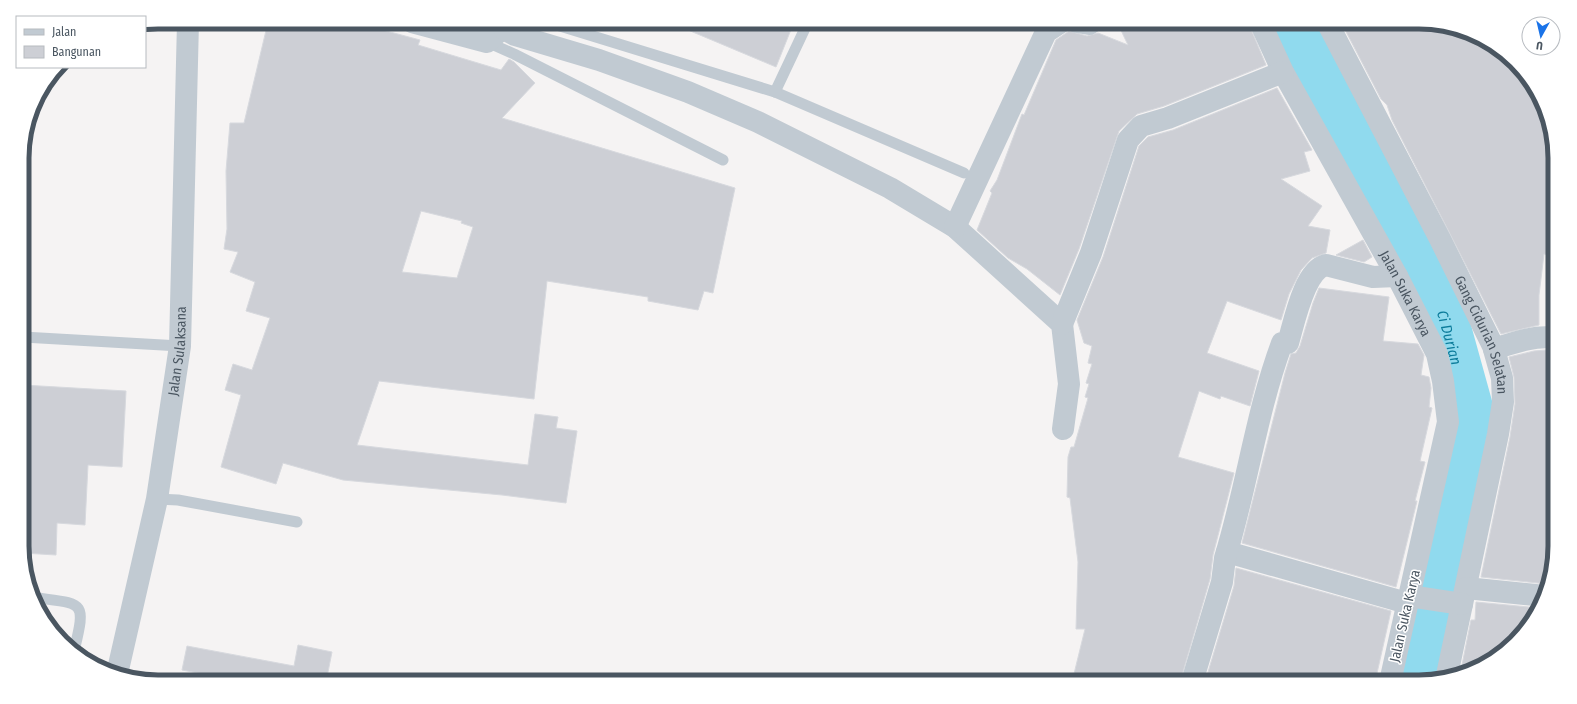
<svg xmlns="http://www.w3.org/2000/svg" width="1577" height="704" font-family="'Fira Sans Condensed',sans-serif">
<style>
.commercial{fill:#fdf9ef}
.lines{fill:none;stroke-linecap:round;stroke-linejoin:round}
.river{stroke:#90daee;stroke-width:49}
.building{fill:#cdcfd5;stroke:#d7d9de;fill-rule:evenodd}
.service{stroke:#c1cad2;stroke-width:11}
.minor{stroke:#c1cad2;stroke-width:22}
.tertiary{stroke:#c1cad2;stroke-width:22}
.labels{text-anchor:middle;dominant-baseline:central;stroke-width:3;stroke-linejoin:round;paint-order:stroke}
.street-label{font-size:14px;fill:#4a5661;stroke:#fff}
.water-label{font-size:15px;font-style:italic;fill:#0c7c9b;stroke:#fff}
.rim{fill:none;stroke:#4a5661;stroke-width:5}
</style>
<rect width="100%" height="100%" fill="#f5f3f3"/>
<polygon class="commercial" points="442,22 536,22 499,39"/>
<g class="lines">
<path class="river" id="s1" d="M1293,22L1437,294L1470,413L1410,682"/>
</g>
<g class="building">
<path d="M268,22H353L420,40L418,45L501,70L509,59L514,62L535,83L502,118L735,188L713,293L704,291L698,310L648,301V297L547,281L534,399L379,381L357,445L528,465L535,414L558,417L556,428L577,431L566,503L502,495L343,480L283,463L276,484L221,467L241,395L225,390L233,364L252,370L270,318L246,311L255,282L230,272L238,252L224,249L227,229L226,171L230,123H244ZM421,211L462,221L461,223L473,227L457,278L402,272Z"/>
<polygon points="669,22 794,22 776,67"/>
<polygon points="1117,22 1248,22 1266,65 1164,106 1137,114 1119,131 1079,249 1060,295 1027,269 1008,258 977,230 992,193 990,191 997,180 1022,114 1024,115 1056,40 1069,31 1087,36 1098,33 1128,45"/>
<polygon points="1341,22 1419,22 1471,32 1527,75 1554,141 1554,256 1544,254 1539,295 1539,325 1501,334 1392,120 1387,105 1381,99"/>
<polygon points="1277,88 1312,150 1304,152 1310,171 1281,179 1322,206 1308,226 1330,230 1326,253 1312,258 1301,270 1289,294 1281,320 1227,301 1207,353 1259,371 1250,406 1221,396 1220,399 1199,391 1178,457 1234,473 1213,555 1210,579 1180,682 1072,682 1085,629 1076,629 1078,562 1070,498 1067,497 1068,457 1071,447 1074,447 1088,398 1085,397 1089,384 1086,383 1092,364 1088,363 1092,346 1084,343 1077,320 1103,257 1139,146 1148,137 1173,130"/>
<polygon points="1363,240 1372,257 1364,262 1336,255"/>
<polygon points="1319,288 1389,297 1383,341 1418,344 1424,355 1421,375 1429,377 1431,388 1429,407 1432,408 1420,461 1425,462 1415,501 1417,501 1396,587 1242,543 1285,373 1291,354 1296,353 1300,346 1313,303"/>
<polygon points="1546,350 1554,350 1553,419 1555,424 1555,547 1547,584 1481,577 1510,437 1515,404 1514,377 1509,357 1534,351"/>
<polygon points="23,385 126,391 122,467 88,465 85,525 57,523 56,555 23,553"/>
<polygon points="1236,568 1391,611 1375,682 1205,682 1234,586"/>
<polygon points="1476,602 1539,608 1527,629 1495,659 1461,670 1471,620 1475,620"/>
<polygon points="298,645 332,652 326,682 245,682 182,670 187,646 294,666"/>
</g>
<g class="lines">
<g class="service">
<polyline points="547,22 775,92 964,173"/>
<polyline points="487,42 514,54 723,160"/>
<polyline points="775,92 808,22"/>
<polyline points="23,337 180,346"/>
<polyline points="157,499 178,500 297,522"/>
<path d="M38,598C83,604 86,601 75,647"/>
</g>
<g class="minor">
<polyline points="412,22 487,42 510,22"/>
<polyline points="1077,22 1089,24 1092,22"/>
<path id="s2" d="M1260,22L1283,72L1397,276L1437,354L1443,381L1448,422L1390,682"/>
<path id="s3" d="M1327,22L1440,239L1493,346L1502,378L1503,402L1498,434L1447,675"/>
<polyline points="504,29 515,35 599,60 688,92 758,122 890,188 955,227 1062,324 1069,384 1063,429"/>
<polyline points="955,227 1046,32 1061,22"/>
<polyline points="1062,324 1091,253 1128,140 1141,126 1168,118 1283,72"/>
<path d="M1494,349C1513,343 1535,335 1554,338"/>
<polyline points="1227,552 1407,603"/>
<polyline points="1466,588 1545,596"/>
<polyline points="1409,596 1462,604"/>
<path d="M1192,682L1222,582L1225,558C1247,487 1256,413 1282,343H1288C1294,323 1304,270 1326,265L1373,277L1397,276"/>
</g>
<path class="tertiary" id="s4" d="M117,674L157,499L180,346L188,22"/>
</g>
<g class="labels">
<g class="street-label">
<text stroke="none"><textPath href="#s2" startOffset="308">Jalan Suka Karya</textPath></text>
<text stroke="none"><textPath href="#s3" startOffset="350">Gang Cidurian Selatan</textPath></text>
<text stroke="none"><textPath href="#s4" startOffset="329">Jalan Sulaksana</textPath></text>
<text transform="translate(1405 616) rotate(-77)">Jalan Suka Karya</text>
</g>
<g class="water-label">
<text stroke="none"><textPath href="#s1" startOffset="353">Ci Durian</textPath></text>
</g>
</g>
<path d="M0 0H1577V704H0ZM158 29H1419A129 129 0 0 1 1548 158V546A129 129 0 0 1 1419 675H158A129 129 0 0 1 29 546V158A129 129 0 0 1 158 29Z" fill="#fff" fill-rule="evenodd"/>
<path class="rim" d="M158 29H1419A129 129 0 0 1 1548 158V546A129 129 0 0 1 1419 675H158A129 129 0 0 1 29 546V158A129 129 0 0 1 158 29Z"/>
<rect x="16" y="16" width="130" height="52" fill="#ffffff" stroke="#b7bbc0"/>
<rect x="24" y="29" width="20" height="6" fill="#c1cad2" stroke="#b7bbc0"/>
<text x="52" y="36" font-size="12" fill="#4a5661">Jalan</text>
<rect x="24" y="46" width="20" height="12" fill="#cdcfd5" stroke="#b7bbc0"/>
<text x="52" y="56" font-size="12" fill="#4a5661">Bangunan</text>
<g transform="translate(1541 36) rotate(188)"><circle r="19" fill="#ffffff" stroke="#b7bbc0"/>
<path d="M0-3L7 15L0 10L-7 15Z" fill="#1a73e8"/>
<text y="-6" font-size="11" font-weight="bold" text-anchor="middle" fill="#4a5661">U</text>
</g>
</svg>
